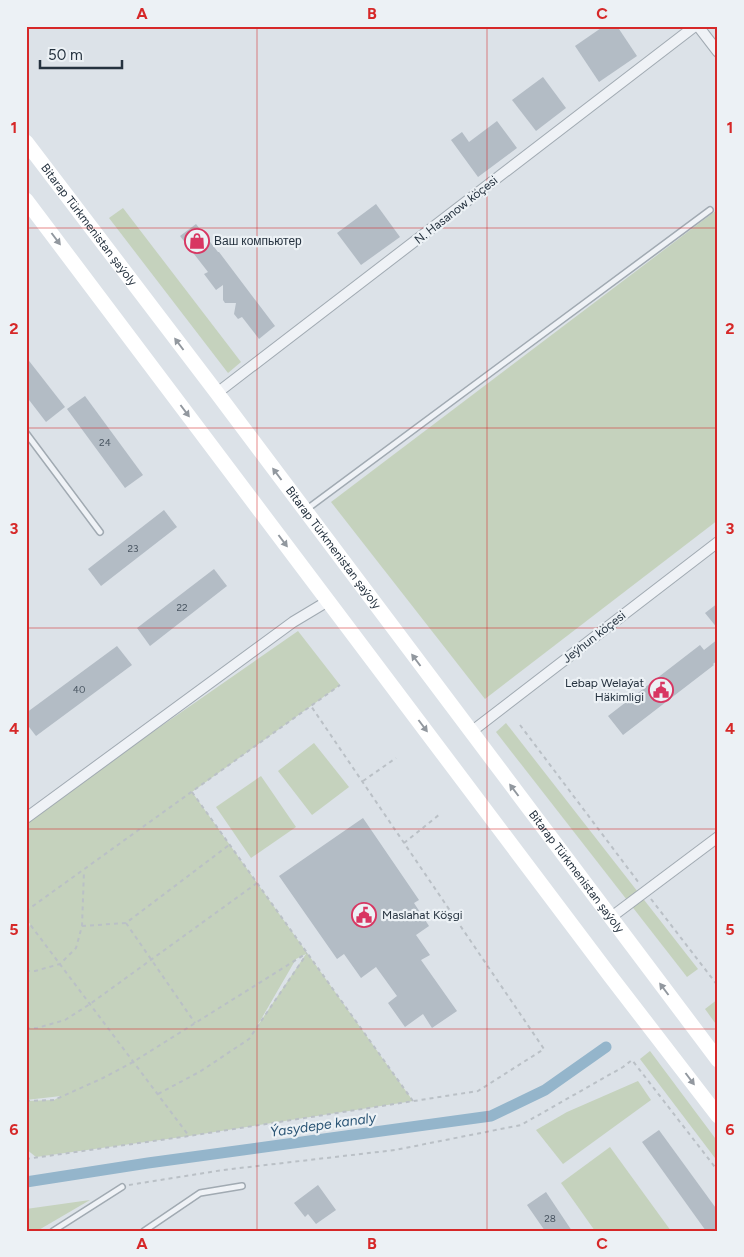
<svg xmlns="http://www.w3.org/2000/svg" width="744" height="1257" font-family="Figtree,sans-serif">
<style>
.green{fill:#c5d2bd;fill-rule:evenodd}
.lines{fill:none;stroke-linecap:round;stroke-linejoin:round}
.canal{stroke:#94b5cb;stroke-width:11}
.building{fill:#b3bcc5}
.lane-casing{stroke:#a1aab2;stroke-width:8}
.street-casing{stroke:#a1aab2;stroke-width:12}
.path{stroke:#bac0c6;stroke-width:2;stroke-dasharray:4 4;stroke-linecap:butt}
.lane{stroke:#eff2f6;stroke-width:5}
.street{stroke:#eff2f6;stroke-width:10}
.secondary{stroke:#fff;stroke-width:15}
.oneway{fill:#92989f}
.grid{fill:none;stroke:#d62828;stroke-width:1;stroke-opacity:0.55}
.labels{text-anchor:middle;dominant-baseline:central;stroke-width:4.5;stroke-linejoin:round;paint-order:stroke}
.number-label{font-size:10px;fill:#485460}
.street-label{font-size:12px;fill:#25323f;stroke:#ecf1f5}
.poi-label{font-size:12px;fill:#25323f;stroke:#ecf1f5;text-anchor:start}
.water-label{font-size:14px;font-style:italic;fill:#2c5676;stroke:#ecf1f5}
.neatline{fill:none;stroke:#d62828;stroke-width:2}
.grid-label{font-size:16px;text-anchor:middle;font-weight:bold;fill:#d62828}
</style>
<rect width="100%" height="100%" fill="#dce2e8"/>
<g class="green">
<polygon points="123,208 241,362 228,373 109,218"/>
<polygon points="718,209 718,520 485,699 331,502"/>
<path d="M298,631L340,685L192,792L413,1101L189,1136L36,1157L26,1149V1101L54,1100L61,1096L26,1100V937L30,924L26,919V820ZM306,954L256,1028L296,959Z"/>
<polygon points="506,723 698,969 687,977 496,732"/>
<polygon points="314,743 349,787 312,815 278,771"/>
<polygon points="261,776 296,827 251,858 216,807"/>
<polygon points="718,999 718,1027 705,1009"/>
<polygon points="650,1051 718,1142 718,1162 640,1059"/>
<polygon points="638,1081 651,1100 563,1164 536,1130 567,1112"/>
<polygon points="610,1147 671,1231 595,1231 561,1183"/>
<polygon points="90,1200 37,1231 26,1231 26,1209"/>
</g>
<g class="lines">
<polyline class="canal" points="26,1182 148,1163 491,1116 545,1090 606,1047"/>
</g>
<g class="building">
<polygon points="604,26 617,26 637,56 599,82 575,46"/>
<polygon points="543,77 566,108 536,131 512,100"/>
<polygon points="497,121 517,148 478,177 451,140 462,132 469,142"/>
<polygon points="376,204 400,237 361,265 337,233"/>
<polygon points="196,224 218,252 219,252 275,326 259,339 242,317 238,319 234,314 236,303 225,303 223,300 223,285 216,290 204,274 208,272 180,236"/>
<polygon points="26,357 65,407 46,422 26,396"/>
<polygon points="85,396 143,475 125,488 67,409"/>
<polygon points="164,510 177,527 101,586 88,569"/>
<polygon points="214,569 227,586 150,646 137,628"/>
<polygon points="718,603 718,629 705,613"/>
<polygon points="718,639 718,660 713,664 714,665 623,735 608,716 700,645 704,650"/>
<polygon points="117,646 132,665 36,736 26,723 26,713"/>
<polygon points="363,818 419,900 414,903 429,926 416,935 430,955 421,960 457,1011 432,1028 423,1014 405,1027 388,1003 397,996 376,967 361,978 344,954 337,959 279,876"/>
<polygon points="659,1130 718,1211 718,1231 706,1231 642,1142"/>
<polygon points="318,1185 336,1210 316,1224 308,1214 305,1217 294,1203"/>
<polygon points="546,1192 572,1231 545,1231 527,1205"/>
</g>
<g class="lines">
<defs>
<g id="lane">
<polyline points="26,433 100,532"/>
<polyline points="307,509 710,210"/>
<polyline points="53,1231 122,1187"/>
<polyline points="144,1231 200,1193 242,1186"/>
</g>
<g id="street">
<polyline points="698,26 718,52"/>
<polyline points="217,393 695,26"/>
<polyline points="471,732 718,542"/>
<polyline points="26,818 293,622 328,601"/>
<polyline points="610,918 718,837"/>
</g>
</defs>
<use href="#lane" class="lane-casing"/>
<use href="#street" class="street-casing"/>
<g class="path">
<polyline points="520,725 639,883"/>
<polyline points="363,781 396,758"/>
<polyline points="192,792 413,1101"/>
<polyline points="404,843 440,814"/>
<polyline points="651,899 718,986"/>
<polyline points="26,911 340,685"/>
<polyline points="26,919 189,1136"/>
<polyline points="126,923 195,1023"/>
<polyline points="82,926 126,923 229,845"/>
<polyline points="26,971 35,971 60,964 76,948 82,926 84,871"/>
<polyline points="26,1028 37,1028 65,1020 90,1004 257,883"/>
<polyline points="158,1094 201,1071 249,1039 306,955"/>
<polyline points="26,1101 54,1100 103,1078 133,1062 307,953"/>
<polyline points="26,1159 189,1136 478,1091 544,1049 311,706"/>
<polyline points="129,1185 223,1170 395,1150 521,1125 623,1067 632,1060 718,1171"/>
</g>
<use href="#lane" class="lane"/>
<use href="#street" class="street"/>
<g class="secondary">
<path id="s1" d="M26,142L217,393L718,1060"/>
<polyline points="26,200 611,977 718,1116"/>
</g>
</g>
<defs><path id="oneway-solid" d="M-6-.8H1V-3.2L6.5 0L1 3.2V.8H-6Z" transform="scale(1.25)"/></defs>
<g class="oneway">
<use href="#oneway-solid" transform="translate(56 239) rotate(53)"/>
<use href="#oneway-solid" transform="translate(179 344) rotate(-127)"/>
<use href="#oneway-solid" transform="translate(185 411) rotate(53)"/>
<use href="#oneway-solid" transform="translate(277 474) rotate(-127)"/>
<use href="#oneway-solid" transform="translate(283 541) rotate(53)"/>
<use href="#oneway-solid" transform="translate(416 660) rotate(-127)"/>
<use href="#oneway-solid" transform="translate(423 726) rotate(53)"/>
<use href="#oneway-solid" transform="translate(514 790) rotate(-127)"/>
<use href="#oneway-solid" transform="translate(664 989) rotate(-127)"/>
<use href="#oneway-solid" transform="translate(690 1079) rotate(53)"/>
</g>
<path class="grid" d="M257,26V1231M487,26V1231M26,228H718M26,428H718M26,628H718M26,829H718M26,1029H718"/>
<defs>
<symbol id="shop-ring" viewBox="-11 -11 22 22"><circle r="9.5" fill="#ecf1f5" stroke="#d83662" stroke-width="1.5"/><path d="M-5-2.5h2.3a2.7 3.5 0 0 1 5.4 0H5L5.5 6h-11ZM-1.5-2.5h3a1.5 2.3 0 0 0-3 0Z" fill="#d83662"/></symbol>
<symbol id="civic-ring" viewBox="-11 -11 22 22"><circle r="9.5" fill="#ecf1f5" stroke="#d83662" stroke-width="1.5"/><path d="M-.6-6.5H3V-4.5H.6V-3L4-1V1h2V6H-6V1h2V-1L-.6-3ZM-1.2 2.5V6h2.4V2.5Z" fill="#d83662"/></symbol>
</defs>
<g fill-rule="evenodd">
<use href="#shop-ring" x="183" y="227" width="28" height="28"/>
<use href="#civic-ring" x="647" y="676" width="28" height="28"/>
<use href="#civic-ring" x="350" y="901" width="28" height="28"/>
</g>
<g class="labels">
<g class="number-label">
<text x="105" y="442">24</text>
<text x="133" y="548">23</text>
<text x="182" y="607">22</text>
<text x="79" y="689">40</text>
<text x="550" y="1218">28</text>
</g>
<g class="street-label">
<text transform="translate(456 210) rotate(-38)">N. Hasanow köçesi</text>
<text stroke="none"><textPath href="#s1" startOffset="104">Bitarap Türkmenistan şaýoly</textPath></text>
<text stroke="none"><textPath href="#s1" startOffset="509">Bitarap Türkmenistan şaýoly</textPath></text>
<text transform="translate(594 637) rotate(-38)">Jeýhun köçesi</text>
<text stroke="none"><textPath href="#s1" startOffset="914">Bitarap Türkmenistan şaýoly</textPath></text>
</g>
<g class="poi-label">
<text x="214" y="241">Ваш компьютер</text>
<text x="644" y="683" text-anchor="end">Lebap Welaýat<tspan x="644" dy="14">Häkimligi</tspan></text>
<text x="382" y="915">Maslahat Köşgi</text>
</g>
<g class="water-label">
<text transform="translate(323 1125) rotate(-8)">Ýasydepe kanaly</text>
</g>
</g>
<rect width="744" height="1257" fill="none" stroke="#ecf1f5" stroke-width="55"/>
<path d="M40 60v8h82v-8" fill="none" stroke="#25323f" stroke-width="2.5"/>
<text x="48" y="60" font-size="15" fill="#25323f" stroke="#ecf1f5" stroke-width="4" paint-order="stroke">50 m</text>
<rect x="28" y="28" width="688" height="1202" class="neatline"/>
<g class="grid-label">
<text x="142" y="19">A</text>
<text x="372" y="19">B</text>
<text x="602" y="19">C</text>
<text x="14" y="133">1</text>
<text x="730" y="133">1</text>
<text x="14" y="334">2</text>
<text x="730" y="334">2</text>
<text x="14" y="534">3</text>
<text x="730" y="534">3</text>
<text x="14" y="734">4</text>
<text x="730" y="734">4</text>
<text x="14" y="935">5</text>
<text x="730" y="935">5</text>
<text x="14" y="1135">6</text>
<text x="730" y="1135">6</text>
<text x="142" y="1249">A</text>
<text x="372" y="1249">B</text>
<text x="602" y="1249">C</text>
</g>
</svg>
